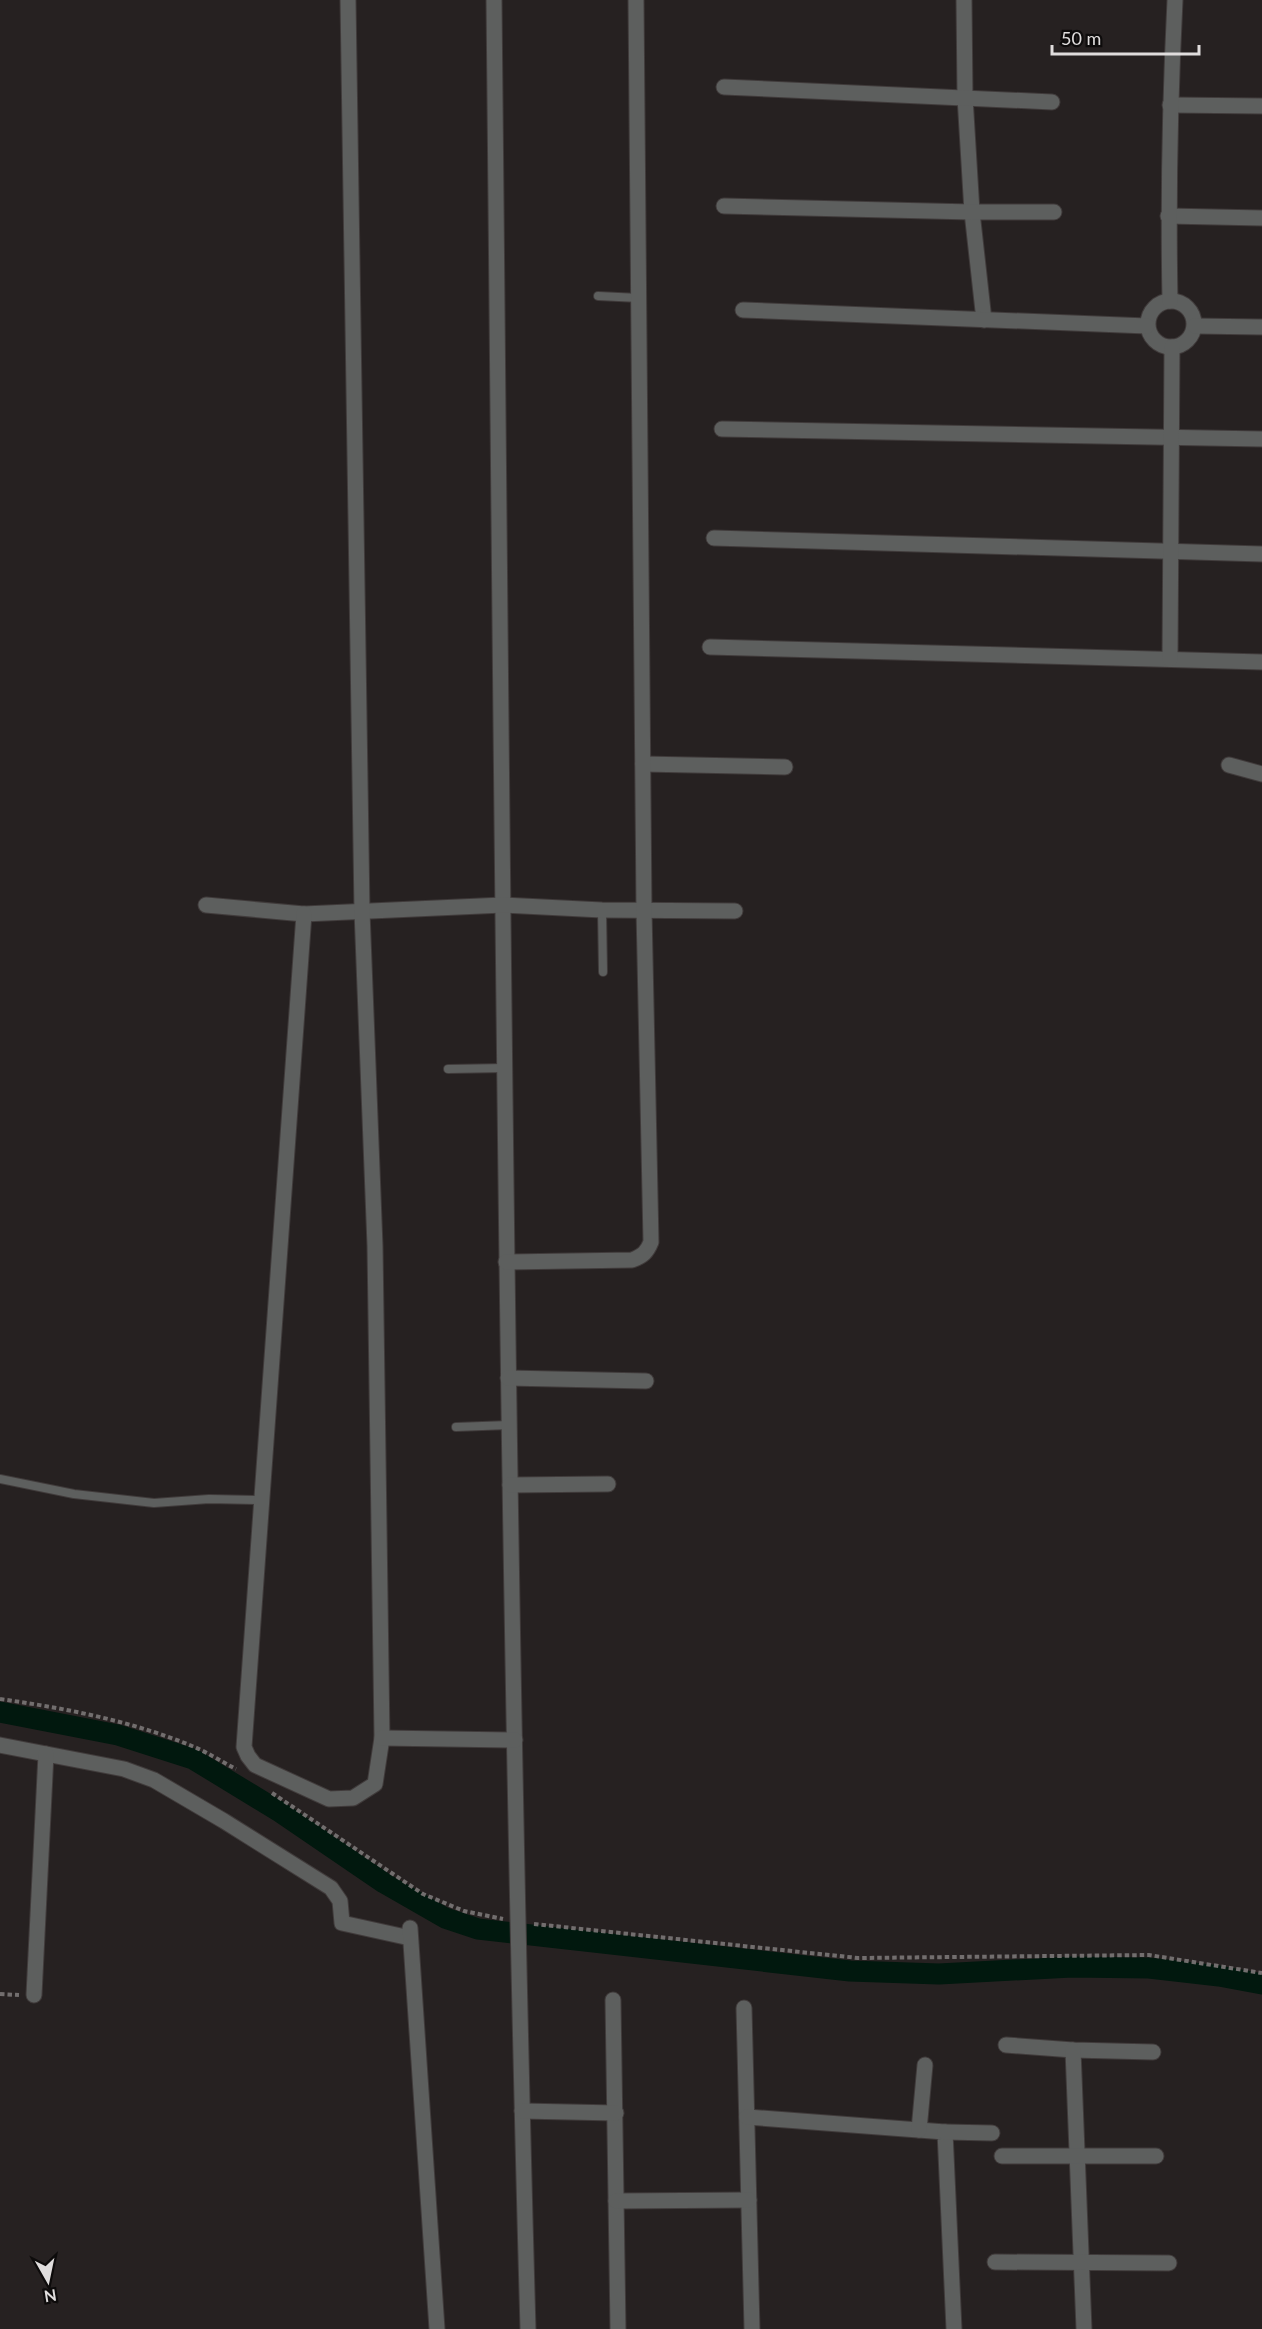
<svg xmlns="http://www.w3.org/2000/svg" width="1262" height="2329" font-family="Lato,sans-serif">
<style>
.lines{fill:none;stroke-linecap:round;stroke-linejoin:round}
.canal{stroke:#01180e;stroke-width:21}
.service-casing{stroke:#403b3b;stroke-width:10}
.minor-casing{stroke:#403b3b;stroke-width:17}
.path{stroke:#726e6e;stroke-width:4;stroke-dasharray:4.5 3;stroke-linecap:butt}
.service{stroke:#5d5f5e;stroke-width:8}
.minor{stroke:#5d5f5e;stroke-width:15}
</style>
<rect width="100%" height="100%" fill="#262121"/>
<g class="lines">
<polyline class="canal" points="0,1712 118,1735 193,1759 280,1812 384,1883 445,1918 478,1929 850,1971 939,1974 1072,1967 1149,1968 1219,1976 1262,1984"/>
<defs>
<g id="service">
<polyline points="598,296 639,298"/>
<polyline points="602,910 603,972"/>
<polyline points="448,1069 505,1068"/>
<polyline points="456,1427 509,1425"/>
<polyline points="0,1479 74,1494 154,1503 209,1499 261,1500"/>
</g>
<g id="minor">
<path d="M494,0C502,776 506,1553 528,2329"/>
<polyline points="964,0 965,97 972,212 984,320"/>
<polyline points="724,87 1052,102"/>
<polyline points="1170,105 1262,106"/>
<polyline points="724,206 972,212 1054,212"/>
<polyline points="1168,216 1262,218"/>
<circle cx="1171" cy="324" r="23"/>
<path d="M1170,301C1168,200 1170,100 1175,0"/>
<polyline points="743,310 1147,326"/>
<polyline points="1195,326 1262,327"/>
<polyline points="722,429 1262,439"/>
<polyline points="714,538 1262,554"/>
<polyline points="710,647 1262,662"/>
<polyline points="1170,659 1172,347"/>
<polyline points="643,764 785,767"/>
<polyline points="1229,765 1262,774"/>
<polyline points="206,905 304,914 503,905 602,910 735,911"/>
<polyline points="304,914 244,1747 248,1756 255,1765 329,1799 353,1798 375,1784 382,1738 375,1246 362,911 348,0"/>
<path d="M506,1262L632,1260C643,1256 647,1252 651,1242L644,910L636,0"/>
<polyline points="508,1378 646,1381"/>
<polyline points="510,1485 608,1484"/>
<polyline points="382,1738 515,1740"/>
<polyline points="0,1745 124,1769 154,1780 224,1821 331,1888 340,1901 342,1923 410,1938"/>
<polyline points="410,1928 437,2329"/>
<polyline points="34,1995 46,1754"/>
<polyline points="613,2000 618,2329"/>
<polyline points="744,2008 752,2329"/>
<polyline points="1006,2045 1073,2050 1153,2052"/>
<polyline points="1073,2050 1084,2329"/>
<polyline points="522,2111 616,2113"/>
<polyline points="747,2117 945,2132 954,2329"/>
<polyline points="919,2130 925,2065"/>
<polyline points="945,2132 992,2133"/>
<polyline points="1002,2156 1156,2156"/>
<polyline points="616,2201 749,2200"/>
<polyline points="995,2262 1169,2263"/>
</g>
</defs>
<use href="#service" class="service-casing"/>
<use href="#minor" class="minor-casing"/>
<g class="path">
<path d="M0,1699C64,1708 132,1721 192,1746C207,1752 222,1762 236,1769"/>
<polyline points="272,1793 423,1894 464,1911 503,1919"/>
<polyline points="534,1924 858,1958 1149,1955 1262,1973"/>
<polyline points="0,1994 19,1995"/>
</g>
<use href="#service" class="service"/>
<use href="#minor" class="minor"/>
</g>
<g transform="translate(48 2281) rotate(171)" stroke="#0d0b0b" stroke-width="4.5" paint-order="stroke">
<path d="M0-4.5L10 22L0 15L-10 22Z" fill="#e0dddd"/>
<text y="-9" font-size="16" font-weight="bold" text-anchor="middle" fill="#e0dddd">N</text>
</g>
<path d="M1052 45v9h147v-9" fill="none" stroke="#e0dddd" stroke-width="3"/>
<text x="1061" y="45" font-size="18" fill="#e0dddd" stroke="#0d0b0b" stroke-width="4.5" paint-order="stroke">50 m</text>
</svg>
